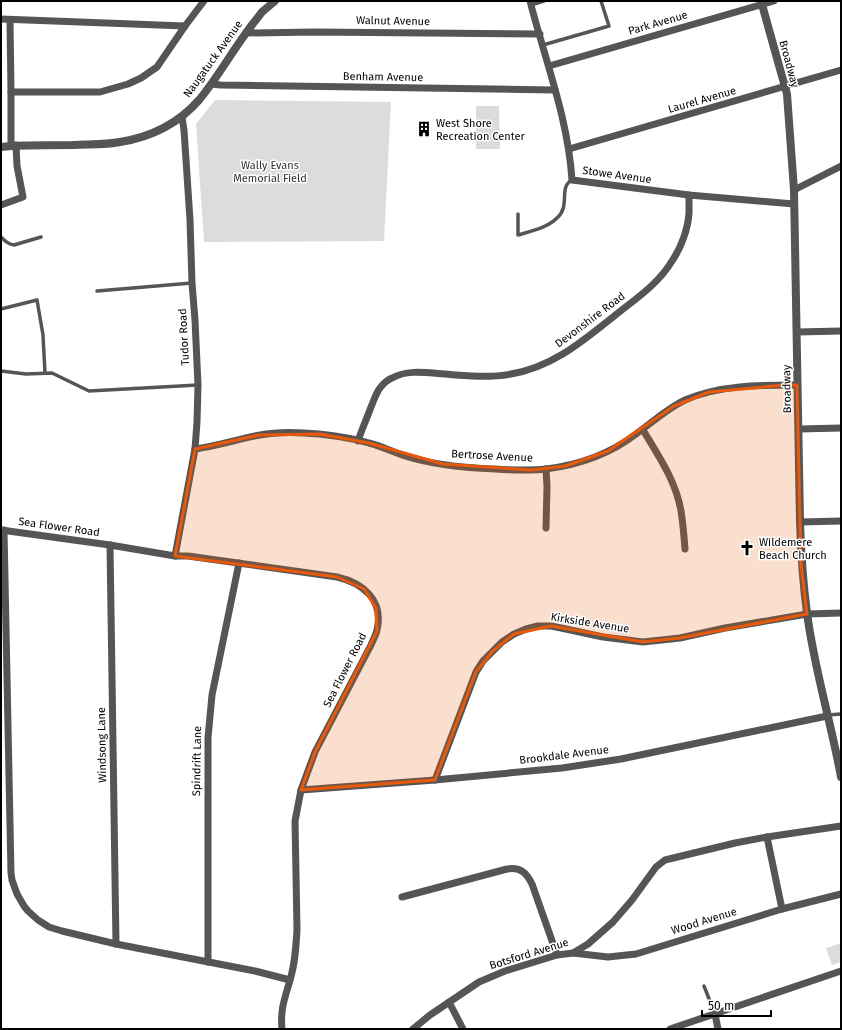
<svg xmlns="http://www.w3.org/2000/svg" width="842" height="1030" font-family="'Fira Sans',sans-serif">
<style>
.green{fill:#dcdcdc}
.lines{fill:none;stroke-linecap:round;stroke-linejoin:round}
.service{stroke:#555;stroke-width:3.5}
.minor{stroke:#555;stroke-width:7}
.tertiary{stroke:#555;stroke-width:8}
.marked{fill:#e8590c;fill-opacity:0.2;stroke:#e8590c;stroke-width:3;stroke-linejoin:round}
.labels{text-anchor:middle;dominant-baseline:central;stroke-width:3;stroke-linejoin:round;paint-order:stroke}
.street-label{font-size:11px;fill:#000;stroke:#fff}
.poi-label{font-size:11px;fill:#000;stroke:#fff;text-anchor:start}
.park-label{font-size:11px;fill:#333;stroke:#fff}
</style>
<rect width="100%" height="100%" fill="#fff"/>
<g class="green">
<polygon points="215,100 391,102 384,241 204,242 196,124"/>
<polygon points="476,106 499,106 500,149 476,149"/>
<polygon points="841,943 841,962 832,965 826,948"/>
</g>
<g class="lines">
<g class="service">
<polyline points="531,5 544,1"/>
<polyline points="543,45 609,26 601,1"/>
<path d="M518,214V235C531,231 547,228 557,218C571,206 558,187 572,180"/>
<path d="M1,237C5,241 8,244 14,245L41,237"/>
<polyline points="97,291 192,283"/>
<polyline points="1,309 37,300 43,335 45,373"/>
<polyline points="1,371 26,374 52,373 89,391 198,385"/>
<polyline points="828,715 841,714"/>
<polyline points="704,986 715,1014"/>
</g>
<g class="minor">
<path d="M530,1C545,60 568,118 572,180L689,195L794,204"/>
<polyline points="1,19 185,26"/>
<polyline points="10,20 11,92 11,146"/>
<polyline points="246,33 315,32 540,34"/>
<polyline points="549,66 774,1"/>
<polyline points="211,84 221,85 555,90"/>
<polyline points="11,92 100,92 128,84 141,78 157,67 185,26 204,1"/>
<polyline points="569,149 841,70"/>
<polyline points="794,190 841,166"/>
<polyline points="1,205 23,197 17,166 16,145"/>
<polyline points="797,332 841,331"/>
<polyline points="799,429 841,428"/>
<path d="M643,430C658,455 676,481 681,511C683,523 684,536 685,549"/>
<path d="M358,441C362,429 367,418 371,407C374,400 376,393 380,388C383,384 387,380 392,378C408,369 428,373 445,374C467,376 490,378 511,374C554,367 585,339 618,313C637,298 659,283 672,261C681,248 688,229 689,213C689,207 689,201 689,195"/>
<path d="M195,449C217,446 238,439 260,435C279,431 299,432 319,434C336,436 353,438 369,443C381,446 393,452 405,456C434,465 465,468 495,469C512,470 529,471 546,469C578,465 610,454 636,434C652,423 666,409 685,400C719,385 760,385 797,385"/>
<polyline points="800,522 841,521"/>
<polyline points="546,528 547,487 546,469"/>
<path d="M1,530L110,545L175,556H188L337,577C363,583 384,600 377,630C376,635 373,640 371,645L315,752L301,790L295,821L297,930C296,947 295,964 290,980C285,998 280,1009 282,1029"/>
<polyline points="4,530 11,873 12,880 17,894 24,906 28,911 38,920 49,927 62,931 116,944 255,971 290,980"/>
<polyline points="110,545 116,944"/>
<polyline points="175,556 195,449 197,422 198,385 195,320 192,283 190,220 184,130 182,117"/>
<polyline points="435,780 476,672 483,661 502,642 514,634 526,629 538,626 551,626 561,628 603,637 643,642 680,638 725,628 807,614 841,613"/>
<polyline points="301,790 435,780 562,768 621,759 827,716"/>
<polyline points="767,837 782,909"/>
<path d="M402,897L507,869C520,867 526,872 532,884L557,955"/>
<polyline points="573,953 608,957 636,954 782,909 841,894"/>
<polyline points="208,962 208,738 212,695 239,563"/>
<polyline points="449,1002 463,1029"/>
<polyline points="715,1014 718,1029"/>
<polyline points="413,1029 430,1015 479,982 505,971 557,955 573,953 588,944 613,922 632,900 656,867 665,860 735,843 767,837 841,826"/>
<polyline points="670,1029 841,971"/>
</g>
<g class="tertiary">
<path d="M761,1L787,94L794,190L800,522C801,552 803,583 807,613C814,668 831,722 841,777"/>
<path d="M1,147L11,146C31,145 52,145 72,145C88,144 105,145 120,142C151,137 178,124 199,100C219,76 235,46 255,21L262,12L275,1"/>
</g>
</g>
<path class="marked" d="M785,385H797L801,563L807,614L680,638L643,642L551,626L514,634L493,651L476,672L435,780L301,790L315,752L377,631L376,608L364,589L337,577L175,556L195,449L259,435L320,434L369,443L443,464L531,470L565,466L608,451L674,406L709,392Z"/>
<defs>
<symbol id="building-bare" viewBox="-9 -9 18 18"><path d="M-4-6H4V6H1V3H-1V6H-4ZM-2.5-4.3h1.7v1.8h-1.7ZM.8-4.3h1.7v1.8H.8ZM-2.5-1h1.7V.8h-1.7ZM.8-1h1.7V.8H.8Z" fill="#000" stroke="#fff" stroke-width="2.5" paint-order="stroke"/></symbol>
<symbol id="church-bare" viewBox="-9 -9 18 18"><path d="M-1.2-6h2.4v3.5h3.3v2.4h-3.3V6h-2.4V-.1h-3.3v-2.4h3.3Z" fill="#000" stroke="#fff" stroke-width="2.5" paint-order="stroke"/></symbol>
</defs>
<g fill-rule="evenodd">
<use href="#building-bare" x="413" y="118" width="22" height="22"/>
<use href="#church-bare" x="736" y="537" width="22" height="22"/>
</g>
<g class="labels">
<g class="street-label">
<text transform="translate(393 21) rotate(1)">Walnut Avenue</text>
<text transform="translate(658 23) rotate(-16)">Park Avenue</text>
<text transform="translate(213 59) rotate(-54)">Naugatuck Avenue</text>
<text transform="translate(789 64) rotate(75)">Broadway</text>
<text transform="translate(383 77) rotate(1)">Benham Avenue</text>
<text transform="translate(702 100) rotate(-16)">Laurel Avenue</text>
<text transform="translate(617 175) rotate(8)">Stowe Avenue</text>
<text transform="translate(590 320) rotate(-37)">Devonshire Road</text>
<text transform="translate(184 337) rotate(-93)">Tudor Road</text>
<text transform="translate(787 389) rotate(-91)">Broadway</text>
<text transform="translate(492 456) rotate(3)">Bertrose Avenue</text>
<text transform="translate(59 527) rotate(8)">Sea Flower Road</text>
<text transform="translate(590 623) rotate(9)">Kirkside Avenue</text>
<text transform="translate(345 670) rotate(-63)">Sea Flower Road</text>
<text transform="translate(102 745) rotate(-91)">Windsong Lane</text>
<text transform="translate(564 755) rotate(-7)">Brookdale Avenue</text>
<text transform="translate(197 761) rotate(-89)">Spindrift Lane</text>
<text transform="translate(704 921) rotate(-17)">Wood Avenue</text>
<text transform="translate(529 954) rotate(-17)">Botsford Avenue</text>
</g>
<g class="poi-label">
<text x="436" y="123">West Shore<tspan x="436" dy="13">Recreation Center</tspan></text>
<text x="759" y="542">Wildemere<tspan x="759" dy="13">Beach Church</tspan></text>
</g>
<g class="park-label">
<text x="270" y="165">Wally Evans<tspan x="270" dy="13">Memorial Field</tspan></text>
</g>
</g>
<rect width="842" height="1030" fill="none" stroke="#000000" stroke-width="4"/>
<path d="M702 1010v6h69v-6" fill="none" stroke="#000000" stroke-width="2"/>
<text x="708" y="1010" font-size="12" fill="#000000" stroke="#ffffff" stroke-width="3" paint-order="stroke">50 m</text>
</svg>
